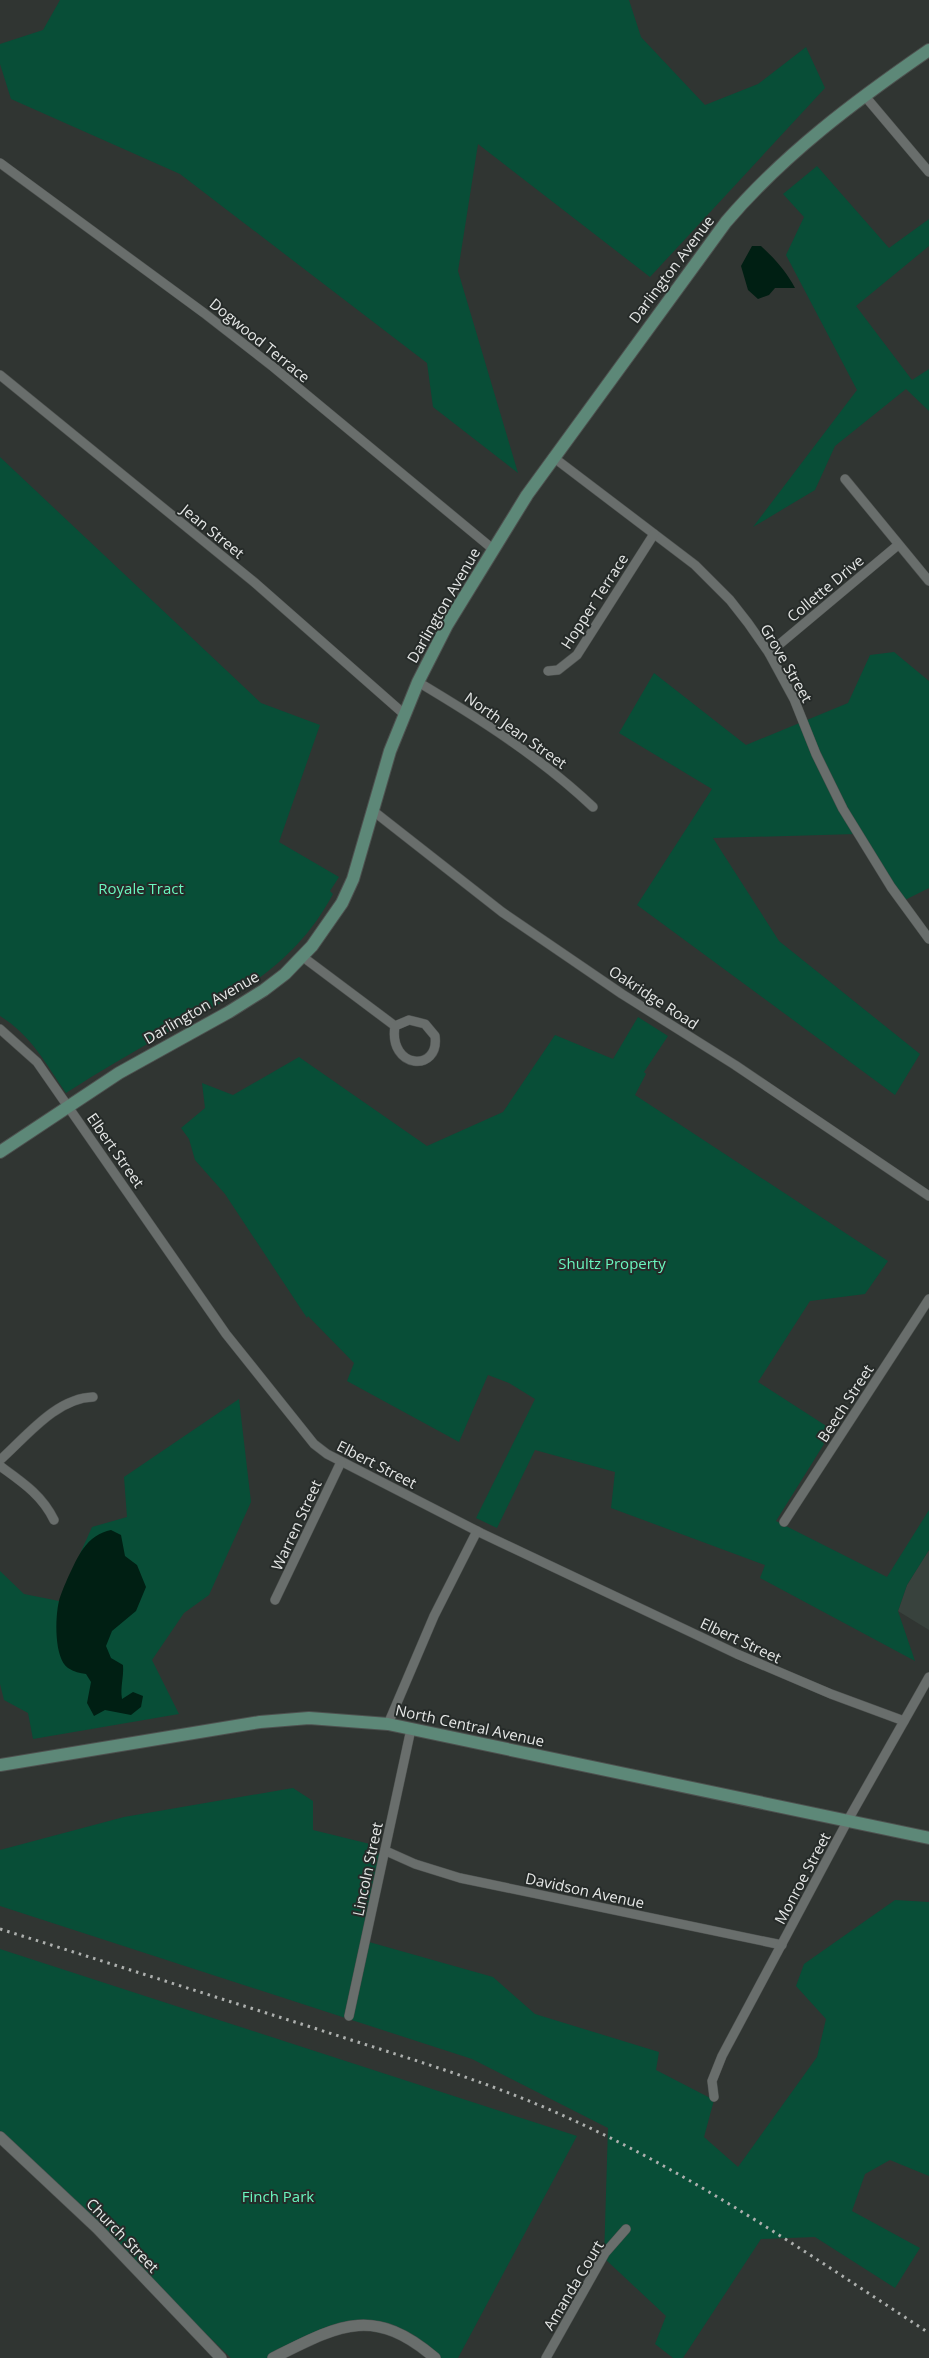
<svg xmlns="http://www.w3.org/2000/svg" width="929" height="2358" font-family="'Open Sans',sans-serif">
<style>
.built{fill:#38423d}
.green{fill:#084e37}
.water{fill:#001f13}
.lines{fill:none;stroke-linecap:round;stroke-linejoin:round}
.minor-casing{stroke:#4d514f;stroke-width:10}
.tertiary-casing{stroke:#4d514f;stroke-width:12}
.secondary-casing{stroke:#4d514f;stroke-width:14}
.minor{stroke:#696e6c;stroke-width:9}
.tertiary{stroke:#696e6c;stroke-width:11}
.secondary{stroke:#5d8878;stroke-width:12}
.rail{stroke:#adb0ae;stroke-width:3;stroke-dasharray:2.5 5;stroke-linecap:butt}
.labels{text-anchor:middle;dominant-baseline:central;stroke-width:4;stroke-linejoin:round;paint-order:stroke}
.street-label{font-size:15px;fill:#e5e7e6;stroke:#262b29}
.park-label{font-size:15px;fill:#6af7bf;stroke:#262b29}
</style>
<rect width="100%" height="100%" fill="#303532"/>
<polygon class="built" points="929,1550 929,1630 898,1611 907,1585"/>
<g class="green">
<polygon points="60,0 629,0 641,37 705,105 758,84 806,47 825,88 650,277 478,144 458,271 518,473 433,407 427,363 180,174 11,99 0,64 0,44 43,30"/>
<polygon points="817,166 889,248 929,219 929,246 856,306 912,380 929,369 929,411 906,389 835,446 815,490 753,527 857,390 786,255 804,217 783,194"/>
<path d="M0,457L261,703L320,725L279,842L339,877L330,891L333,894C295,965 238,994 170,1031C135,1051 100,1071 66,1093C46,1064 31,1035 0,1016Z"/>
<polygon points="894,652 929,681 929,888 901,902 856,834 713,838 779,941 920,1054 895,1095 637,905 712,789 619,733 654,673 746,745 848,703 870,655"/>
<polygon points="638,1017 668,1036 644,1072 646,1074 635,1095 888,1261 865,1294 810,1301 758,1382 831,1429 823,1442 824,1444 776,1521 887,1577 929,1510 929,1550 907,1585 898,1611 915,1661 760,1578 765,1565 611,1508 615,1472 535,1450 497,1528 476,1518 535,1399 509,1383 488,1375 459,1442 347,1381 354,1363 308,1316 307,1318 225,1194 195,1160 189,1139 181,1128 205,1108 202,1083 233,1095 299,1057 427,1146 503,1112 555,1035 613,1059"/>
<polygon points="239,1399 251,1502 209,1595 184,1613 152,1660 179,1714 33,1739 28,1713 4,1700 0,1684 0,1571 24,1594 59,1601 92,1527 127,1517 124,1477"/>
<polygon points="293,1788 313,1801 313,1830 374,1845 385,1866 369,1942 493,1977 535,2014 659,2052 656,2070 714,2100 704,2137 738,2167 817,2057 826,2019 796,1986 804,1964 895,1900 929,1902 929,2176 890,2160 865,2174 852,2211 920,2248 895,2288 815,2237 761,2239 683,2358 673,2358 655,2344 666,2316 604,2258 608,2128 472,2059 0,1906 0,1850 124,1817"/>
<polygon points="0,1949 577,2136 458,2358 439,2358 415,2340 351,2327 279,2358 231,2358 0,2135"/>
</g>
<g class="water">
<path d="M752,246H761C775,259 786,271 795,288H775L769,295L758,299L748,290L741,266Z"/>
<path d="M111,1530L121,1535L125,1556L137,1565L146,1587L136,1611L112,1631L106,1646L111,1658L123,1665C124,1677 120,1687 122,1699L133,1692L143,1696L141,1707L131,1715L105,1710L94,1716L87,1703L91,1682L86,1674C80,1673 74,1672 68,1668C54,1658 55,1617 59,1601C61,1592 77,1556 83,1549C90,1539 100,1532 111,1530Z"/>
</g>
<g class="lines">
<defs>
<g id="minor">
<polyline points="864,95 929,172"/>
<polyline points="0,163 204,313 272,366 494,550"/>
<polyline points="0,375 254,582 404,714"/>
<polyline points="553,457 695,565 730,600 748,623 769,653 794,699 816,754 843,809 891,887 929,939"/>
<polyline points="845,479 929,581"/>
<polyline points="769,653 898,545"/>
<polyline points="548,671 558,670 577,655 654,534"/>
<path d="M418,682C480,719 540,757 593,807"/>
<polyline points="372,810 502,912 622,994 735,1065 929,1196"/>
<polyline points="303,957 395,1026"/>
<path d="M409,1020L425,1024L435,1036C440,1073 388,1069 395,1026Z"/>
<polyline points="0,1029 37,1062 226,1334 314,1444 327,1454 481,1533 737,1654 831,1694 904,1721"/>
<path d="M0,1460C26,1437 56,1398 93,1397"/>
<path d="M0,1466C22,1482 42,1495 54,1520"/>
<polyline points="784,1522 929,1299"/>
<polyline points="275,1600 341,1462"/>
<polyline points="388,1724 434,1616 477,1531"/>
<polyline points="386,1851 415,1864 460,1878 782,1945"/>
<polyline points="349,2016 411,1729"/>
<polyline points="714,2097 712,2081 722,2056 848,1820 929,1677"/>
<polyline points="546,2358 605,2253 626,2229"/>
</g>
<g id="tertiary">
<polyline points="0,2137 97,2228 221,2358"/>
<path d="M273,2358C339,2325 373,2305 435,2358"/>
</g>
<g id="secondary">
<path d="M0,1152L119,1073L229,1012L264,990L285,974L312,946L342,903L353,879L390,751L418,682L447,625L527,495L726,222C784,154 855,101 929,50"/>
<polyline points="0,1765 260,1722 309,1718 388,1724 929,1838"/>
</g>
</defs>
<use href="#minor" class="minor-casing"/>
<use href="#tertiary" class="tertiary-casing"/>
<use href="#secondary" class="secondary-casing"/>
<use href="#minor" class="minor"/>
<use href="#tertiary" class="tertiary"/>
<use href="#secondary" class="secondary"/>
<path class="rail" d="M0,1929C106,1962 212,1996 317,2029C397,2055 478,2078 555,2112C688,2170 808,2254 929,2333"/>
</g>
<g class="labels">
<g class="street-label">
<text transform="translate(671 269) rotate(-53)">Darlington Avenue</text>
<text transform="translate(260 340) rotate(39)">Dogwood Terrace</text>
<text transform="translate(213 531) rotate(39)">Jean Street</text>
<text transform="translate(825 588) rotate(-40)">Collette Drive</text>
<text transform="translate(594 601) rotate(-57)">Hopper Terrace</text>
<text transform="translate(443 605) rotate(-60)">Darlington Avenue</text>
<text transform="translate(787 663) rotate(60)">Grove Street</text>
<text transform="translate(516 730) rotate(35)">North Jean Street</text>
<text transform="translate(654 997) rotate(33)">Oakridge Road</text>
<text transform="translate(201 1007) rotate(-30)">Darlington Avenue</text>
<text transform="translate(116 1150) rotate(55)">Elbert Street</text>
<text transform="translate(845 1403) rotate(-57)">Beech Street</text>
<text transform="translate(377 1464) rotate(27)">Elbert Street</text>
<text transform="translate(296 1525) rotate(-65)">Warren Street</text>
<text transform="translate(741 1640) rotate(25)">Elbert Street</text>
<text transform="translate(470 1725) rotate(12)">North Central Avenue</text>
<text transform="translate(367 1869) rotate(-78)">Lincoln Street</text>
<text transform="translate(802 1878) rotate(-62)">Monroe Street</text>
<text transform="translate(585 1890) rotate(12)">Davidson Avenue</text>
<text transform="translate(123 2235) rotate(46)">Church Street</text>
<text transform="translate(573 2285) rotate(-59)">Amanda Court</text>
</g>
<g class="park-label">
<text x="141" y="888">Royale Tract</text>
<text x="612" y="1263">Shultz Property</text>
<text x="278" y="2196">Finch Park</text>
</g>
</g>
</svg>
